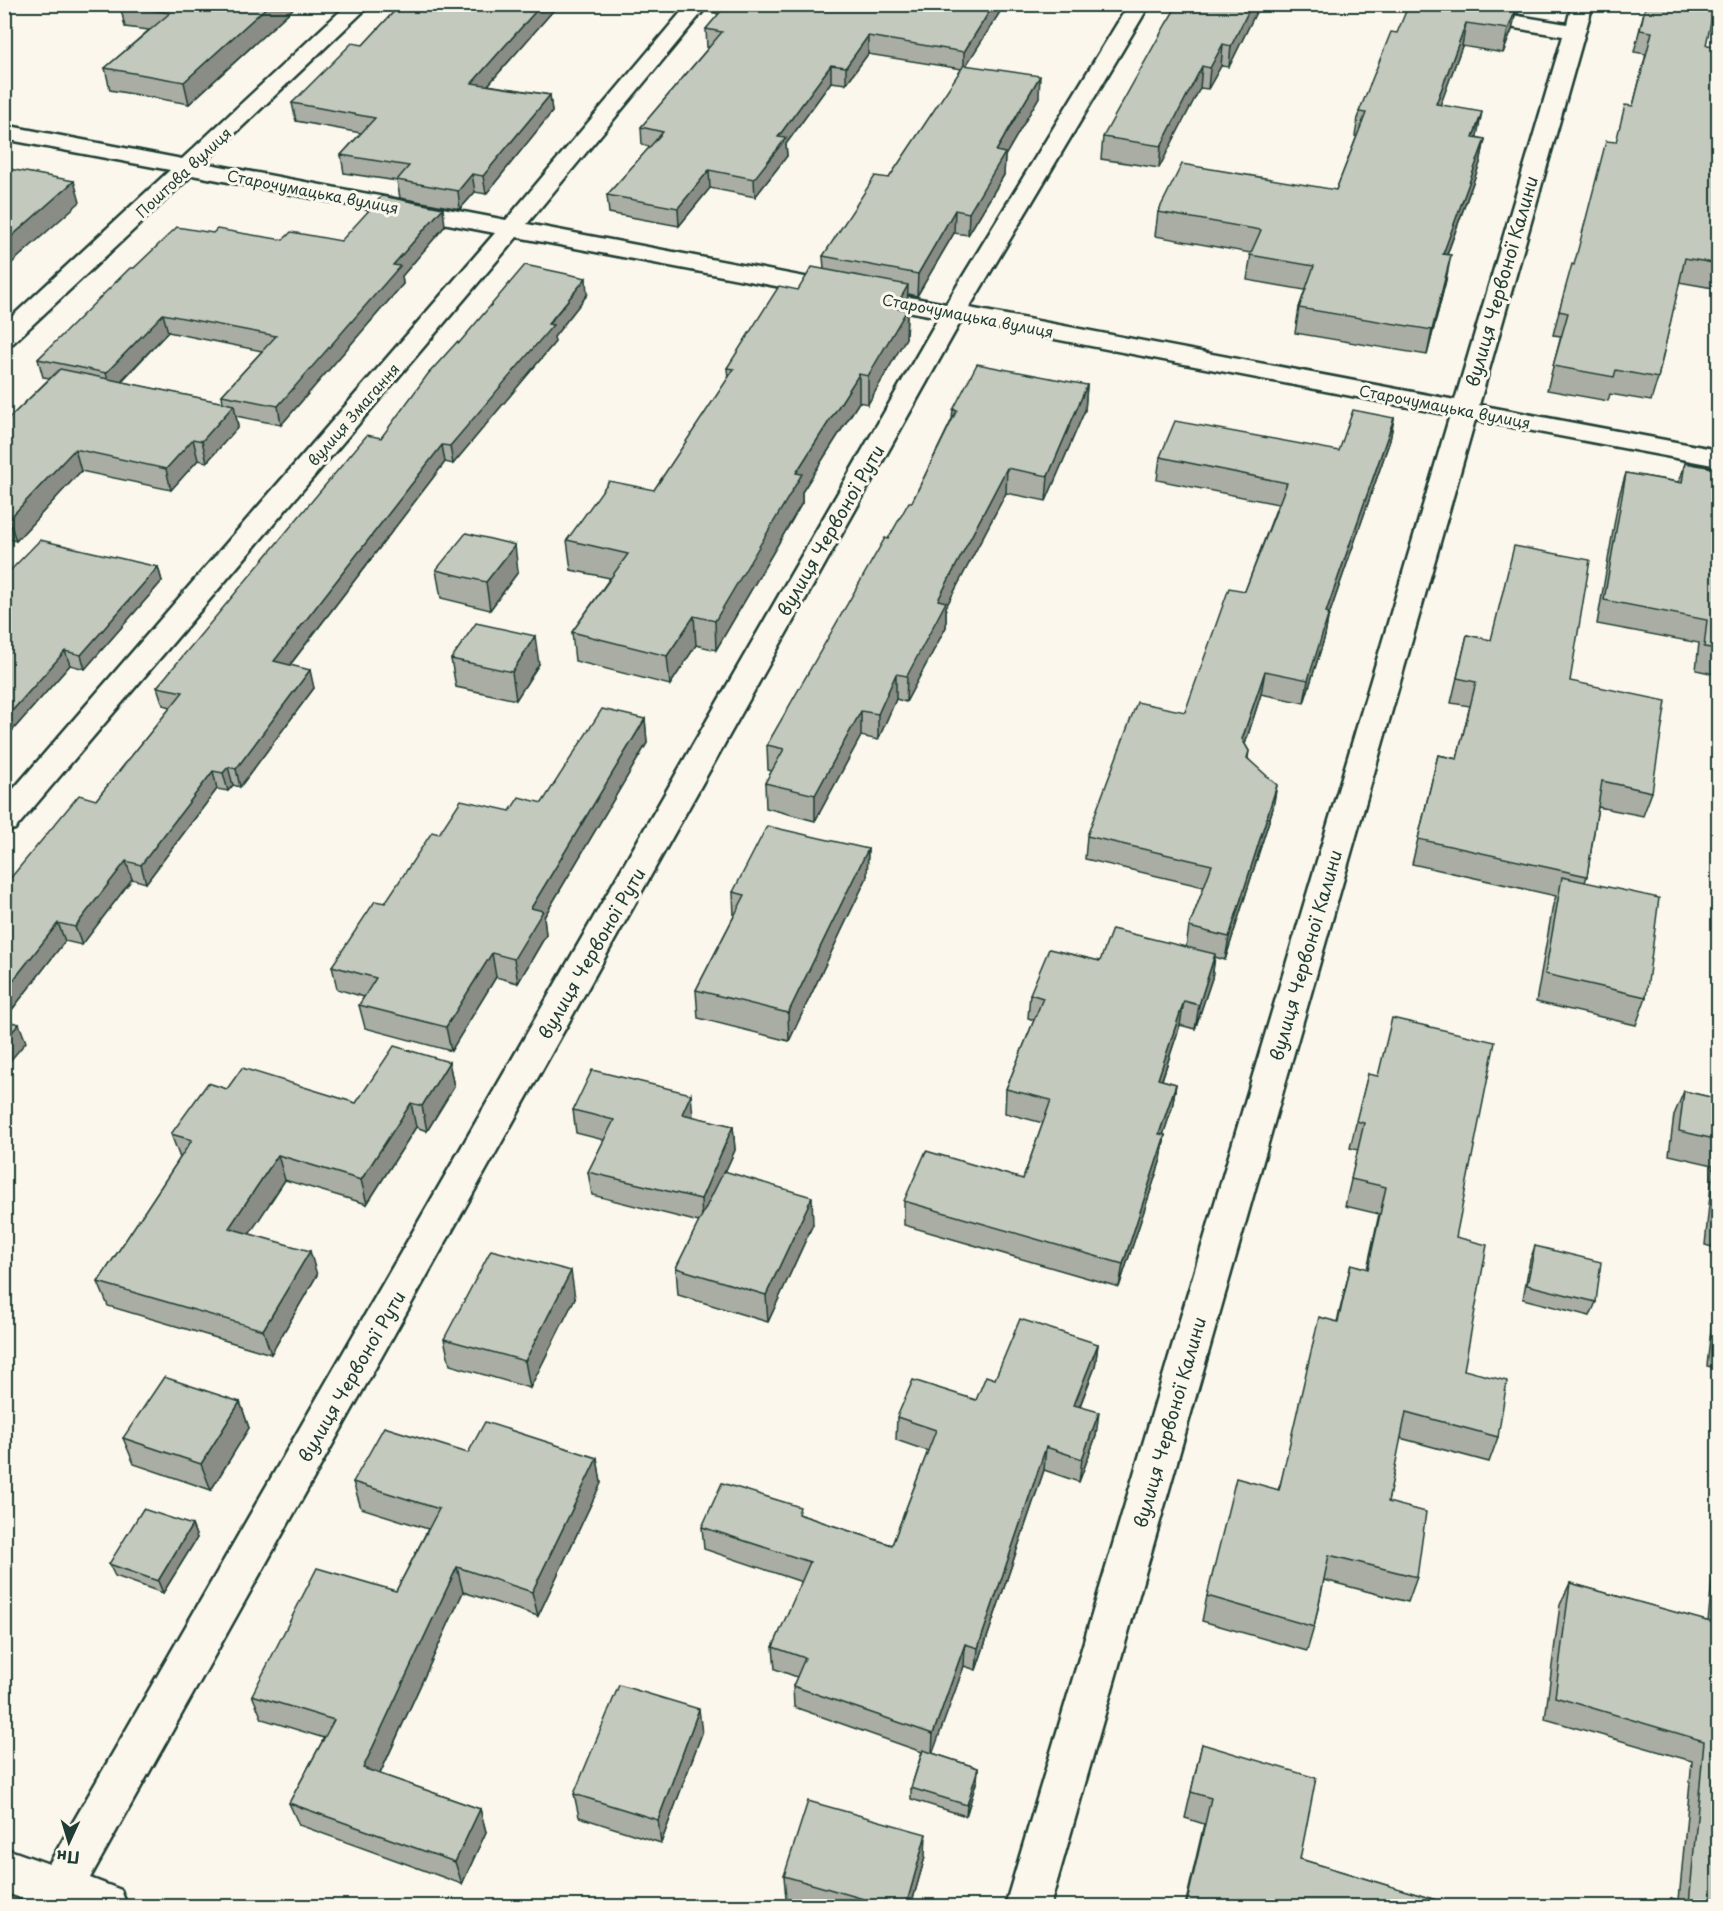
<svg xmlns="http://www.w3.org/2000/svg" width="1723" height="1911" font-family="'Playpen Sans',sans-serif">
<style>
.lines{fill:none;stroke-linecap:round;stroke-linejoin:round}
.minor-casing{stroke:#1f3d34;stroke-width:5}
.minor{fill:#fbf7ec;fill-rule:evenodd}
.wall{fill:#a9ada3;stroke:#1f3d34;stroke-width:1.5;fill-rule:evenodd}
.shaded-wall{fill:#898d85;stroke:#1f3d34;stroke-width:1.5}
.building{fill:#c4c9be;stroke:#1f3d34;stroke-width:1.5}
.labels{text-anchor:middle;dominant-baseline:central;stroke-width:6;stroke-linejoin:round;paint-order:stroke}
.far-street-label{font-size:15px;fill:#1f3d34;stroke:#fbf7ec}
.street-label{font-size:18px;fill:#1f3d34;stroke:#fbf7ec}
</style>
<rect width="100%" height="100%" fill="#fbf7ec"/>
<filter id="ink" filterUnits="userSpaceOnUse"><feTurbulence type="fractalNoise" baseFrequency=".0167" numOctaves="2"/><feDisplacementMap in="SourceGraphic" scale="12" xChannelSelector="R" yChannelSelector="G"/><feConvolveMatrix kernelMatrix="1 2 1 2 8 2 1 2 1" color-interpolation-filters="sRGB"/></filter>
<g filter="url(#ink)">
<g class="lines">
<defs>
<polygon id="minor" points="348,4 371,4 204,163 506,220 688,4 709,4 527,224 946,304 1129,4 1150,4 969,308 1455,400 1563,36 1405,10 1395,4 1446,4 1567,24 1572,4 1593,4 1479,405 1718,450 1718,466 1475,420 1050,1906 1005,1906 1450,415 961,321 90,1878 121,1890 127,1906 28,1906 29,1901 4,1892 4,1848 49,1864 939,317 517,237 15,829 4,832 4,800 495,233 192,175 13,343 4,345 4,324 170,170 4,139 4,125 182,159"/>
</defs>
<use href="#minor" class="minor-casing"/>
<use href="#minor" class="minor"/>
</g>
<g class="wall">
<polygon points="121,4 298,4 189,104 110,90 105,68 149,30 125,27 120,5"/>
<polygon points="401,4 559,4 488,85 550,95 552,112 486,194 475,192 460,209 400,198 397,181 344,173 341,155 361,133 296,121 292,103 363,45"/>
<polygon points="664,4 685,4 682,7"/>
<polygon points="705,4 1005,4 966,65 1039,97 1005,156 1004,175 968,235 954,233 917,296 908,294 906,338 868,404 859,402 802,492 802,503 716,650 696,645 670,685 575,661 572,632 610,578 571,570 567,540 654,490 728,379 727,368 798,290 824,269 823,256 889,178 962,69 868,54 846,84 831,82 786,144 787,156 755,197 710,188 679,226 609,213 607,195 650,147 642,145 641,127 709,47 707,47 706,29 719,14 706,11"/>
<polygon points="1260,4 1229,67 1221,66 1208,89 1200,88 1159,168 1101,159 1103,137"/>
<polygon points="1457,4 1521,4 1518,14 1515,13 1512,30 1503,53 1462,46 1440,105 1476,137 1485,139 1480,163 1447,255 1446,280 1427,355 1295,333 1299,308 1305,290 1247,280 1251,253 1155,236 1158,212 1336,190 1357,136 1355,136 1359,112 1397,33 1455,8"/>
<polygon points="1646,4 1706,45 1719,47 1719,289 1679,282 1658,378 1651,401 1610,394 1608,401 1547,390 1561,336 1553,335 1559,311 1616,142 1633,106 1646,54 1634,52"/>
<path d="M445,226L402,276L403,284L281,425L236,416L238,427L207,462L198,460L171,490L81,471L16,541L4,538V423L50,378L43,377L38,359L134,268L213,233L283,240L341,241ZM168,332L262,351L222,395L223,403L121,382Z"/>
<polygon points="587,295 554,337 555,342 453,464 445,462 290,665 314,688 240,787 233,785 228,791 217,789 146,883 132,879 82,945 65,941 4,1020 96,800 171,707 163,705 157,687 381,438 459,343"/>
<polygon points="1087,385 1085,410 1046,501 1006,493 946,607 946,627 906,702 896,699 878,740 861,736 815,821 766,808 765,783 772,771 768,770 767,745 888,539 912,502 952,419 953,410"/>
<polygon points="1394,418 1390,440 1328,618 1325,636 1304,703 1261,694 1245,744 1249,751 1248,758 1273,808 1225,960 1215,957 1212,978 1195,1029 1180,1025 1162,1080 1176,1084 1172,1108 1163,1135 1165,1135 1161,1159 1119,1287 904,1225 904,1201 1023,1179 1043,1123 1005,1113 1006,1089 1034,1020 1028,1018 1030,994 1100,961 1186,947 1189,927 1204,887 1085,859 1087,836 1185,712 1245,591 1278,504 1157,480 1160,457 1339,451"/>
<polygon points="1685,463 1719,469 1719,675 1696,670 1699,643 1597,624 1619,496 1626,473 1679,482"/>
<polygon points="158,567 162,581 85,669 70,665 4,740 4,577"/>
<polygon points="436,570 518,572 490,610 441,598"/>
<polygon points="1467,635 1570,681 1652,792 1643,816 1598,807 1587,876 1585,882 1646,997 1636,1025 1536,1002 1553,905 1556,896 1412,864 1438,755 1457,759 1470,706 1451,703"/>
<polygon points="451,659 539,664 516,700 456,687"/>
<polygon points="645,719 647,743 544,917 546,935 518,983 496,977 451,1051 365,1028 359,1005 364,997 337,989 332,966 385,903 439,834 510,811 542,803"/>
<polygon points="868,849 867,877 789,1041 698,1018 696,990 734,916 733,892"/>
<polygon points="449,1062 454,1087 427,1131 416,1127 367,1204 285,1180 249,1234 317,1275 271,1354 108,1306 98,1282 180,1158 171,1134 227,1089 356,1103"/>
<polygon points="1368,1074 1456,1237 1464,1370 1498,1437 1489,1462 1400,1438 1388,1502 1417,1577 1408,1602 1324,1580 1314,1627 1307,1651 1202,1621 1207,1596 1278,1490 1337,1322 1351,1264 1367,1269 1379,1214 1345,1206 1358,1150 1350,1148"/>
<polygon points="1684,1091 1719,1099 1719,1249 1705,1245 1713,1165 1669,1155 1674,1115"/>
<polygon points="573,1110 693,1117 733,1126 735,1150 725,1172 813,1224 768,1322 678,1295 676,1268 699,1222 592,1195 588,1172 604,1140 576,1133"/>
<polygon points="1535,1246 1596,1302 1590,1316 1523,1299 1530,1260"/>
<polygon points="1719,1256 1719,1369 1707,1366"/>
<polygon points="575,1298 530,1388 450,1365 444,1339"/>
<polygon points="1098,1344 1095,1367 1080,1406 1096,1436 1079,1482 1044,1470 976,1670 964,1666 932,1753 978,1768 977,1780 966,1816 911,1799 911,1788 922,1752 794,1707 793,1686 797,1677 775,1669 773,1647 802,1582 704,1549 702,1527 801,1515 892,1545 928,1451 896,1440 897,1417 976,1400 995,1379"/>
<polygon points="240,1402 249,1428 211,1490 134,1464 123,1438"/>
<polygon points="468,1453 597,1458 601,1483 538,1616 463,1592 380,1774 480,1809 486,1832 462,1884 299,1825 289,1803 324,1738 262,1719 252,1695 396,1591 428,1529 361,1508 353,1482"/>
<polygon points="192,1525 197,1538 163,1593 115,1576 109,1564"/>
<polygon points="1719,1532 1719,1906 1665,1906 1671,1898 1679,1900 1692,1761 1545,1719 1560,1605 1570,1583 1708,1622 1716,1538"/>
<polygon points="702,1733 661,1843 579,1817 574,1794"/>
<polygon points="1202,1744 1300,1859 1456,1906 1185,1906 1204,1824 1185,1818"/>
<polygon points="925,1857 911,1906 813,1906 786,1899 784,1876"/>
</g>
<g class="shaded-wall">
<polygon points="270,4 298,4 189,104 184,82"/>
<polygon points="542,4 559,4 475,100 472,83"/>
<polygon points="994,4 1005,4 964,69 964,52"/>
<polygon points="1252,4 1260,4 1229,67 1231,46"/>
<polygon points="1517,7 1512,30 1503,53 1508,29"/>
<polygon points="1466,23 1462,46 1432,128 1436,104"/>
<polygon points="868,36 868,54 846,84 846,67"/>
<polygon points="1223,44 1221,66 1208,89 1210,68"/>
<polygon points="831,65 831,82 786,144 787,156 755,197 754,179 778,137"/>
<polygon points="1202,66 1200,88 1159,168 1161,146"/>
<polygon points="1040,76 1039,97 1005,156 1004,175 968,235 969,213 996,151"/>
<polygon points="550,95 552,112 486,194 483,176"/>
<polygon points="1482,112 1477,136 1468,161 1473,137"/>
<polygon points="1485,139 1480,163 1438,279 1443,254"/>
<polygon points="709,170 710,188 679,226 678,208"/>
<polygon points="472,174 475,192 460,209 458,191"/>
<polygon points="74,181 80,202 4,270 4,243"/>
<polygon points="443,208 445,226 402,276 403,284 281,425 278,406 393,265"/>
<polygon points="955,210 954,233 917,296 918,274"/>
<polygon points="1451,255 1446,280 1427,355 1432,330"/>
<polygon points="586,278 587,295 554,337 555,342 453,464 450,446"/>
<polygon points="908,285 906,338 868,404 868,376 895,308"/>
<polygon points="163,314 168,332 111,391 106,373"/>
<polygon points="859,374 859,402 802,492 802,503 716,650 715,621 796,473"/>
<polygon points="1087,385 1085,410 1046,501 1048,476"/>
<polygon points="234,405 238,427 207,462 202,441"/>
<polygon points="1394,418 1390,440 1328,618 1325,636 1304,703 1308,680 1326,612"/>
<polygon points="193,439 198,460 171,490 166,469"/>
<polygon points="442,445 445,462 279,679 274,661"/>
<polygon points="75,449 81,471 16,541 9,519"/>
<polygon points="1007,468 1006,493 946,607 946,627 906,702 907,676 938,600"/>
<polygon points="515,545 518,572 490,610 486,582"/>
<polygon points="158,567 162,581 85,669 81,655"/>
<polygon points="694,616 696,645 670,685 667,656"/>
<polygon points="535,636 539,664 516,700 512,672"/>
<polygon points="65,651 70,665 4,740 4,720"/>
<polygon points="310,670 314,688 240,787 236,769"/>
<polygon points="1265,671 1261,694 1239,763 1242,739"/>
<polygon points="896,674 896,699 878,740 878,714"/>
<polygon points="861,711 861,736 815,821 815,795"/>
<polygon points="645,719 647,743 544,917 546,935 518,983 514,959 531,908"/>
<polygon points="228,767 233,785 228,791 223,773"/>
<polygon points="213,771 217,789 146,883 141,865"/>
<polygon points="1277,785 1273,808 1225,960 1229,937"/>
<polygon points="868,849 867,877 789,1041 788,1013"/>
<polygon points="126,861 132,879 82,945 75,927"/>
<polygon points="58,923 65,941 4,1020 4,992"/>
<polygon points="492,953 496,977 451,1051 446,1027"/>
<polygon points="1215,954 1212,978 1195,1029 1199,1005"/>
<polygon points="1184,1001 1180,1025 1154,1103 1158,1079"/>
<polygon points="19,1024 26,1042 4,1068 4,1041"/>
<polygon points="449,1062 454,1087 427,1131 422,1106"/>
<polygon points="1176,1084 1172,1108 1156,1157 1159,1134"/>
<polygon points="691,1094 693,1117 682,1114"/>
<polygon points="411,1103 416,1127 367,1204 361,1180"/>
<polygon points="733,1126 735,1150 702,1222 701,1199"/>
<polygon points="1165,1135 1161,1159 1119,1287 1123,1264"/>
<polygon points="278,1155 285,1180 237,1253 229,1228"/>
<polygon points="812,1197 813,1224 768,1322 766,1295"/>
<polygon points="310,1251 317,1275 271,1354 263,1330"/>
<polygon points="571,1271 575,1298 530,1388 525,1361"/>
<polygon points="1098,1344 1095,1367 1071,1428 1074,1405"/>
<polygon points="240,1402 249,1428 211,1490 201,1464"/>
<polygon points="1099,1412 1096,1436 1079,1482 1082,1459"/>
<polygon points="4,1432 10,1443 4,1451"/>
<polygon points="1046,1447 1044,1470 976,1670 978,1648"/>
<polygon points="597,1458 601,1483 538,1616 532,1592"/>
<polygon points="192,1525 197,1538 163,1593 158,1581"/>
<polygon points="457,1567 463,1592 372,1791 363,1768"/>
<polygon points="965,1644 964,1666 932,1755 933,1734"/>
<polygon points="699,1709 702,1733 661,1843 658,1820"/>
<polygon points="978,1768 977,1780 966,1816 967,1805"/>
<polygon points="480,1809 486,1832 462,1884 455,1862"/>
<polygon points="926,1834 925,1857 911,1906 906,1906"/>
</g>
<g class="building">
<polygon points="121,4 270,4 184,82 105,68 170,13 120,5"/>
<polygon points="401,4 542,4 472,83 550,95 483,176 472,174 458,191 397,180 409,166 341,155 375,118 292,103 352,43 363,45"/>
<polygon points="727,4 994,4 964,52 868,36 846,67 831,65 778,137 786,138 754,179 709,170 678,208 607,195 663,132 641,127 722,32 706,29"/>
<polygon points="1178,4 1252,4 1231,46 1223,44 1210,68 1202,66 1161,146 1103,137 1166,24"/>
<polygon points="1409,4 1433,4 1455,8 1457,4 1504,4 1517,7 1508,29 1466,23 1436,104 1482,112 1473,137 1485,139 1443,254 1451,255 1432,330 1299,308 1314,266 1250,255 1261,230 1158,212 1182,164 1336,190 1366,113 1359,112 1391,32 1397,33"/>
<polygon points="1646,4 1715,4 1706,45 1719,47 1719,264 1685,258 1658,378 1616,370 1614,377 1553,366 1568,313 1559,311 1572,264 1574,265 1606,141 1616,142 1625,105 1633,106 1652,32 1640,30"/>
<polygon points="964,65 1040,76 996,151 1005,153 969,213 955,210 918,274 823,256 875,176 889,178"/>
<polygon points="4,168 74,181 4,243"/>
<polygon points="382,196 443,208 393,265 400,266 278,406 222,395 276,336 163,314 106,373 38,359 130,268 134,268 177,227 213,233 217,229 283,240 291,232 341,241"/>
<polygon points="525,265 586,278 548,324 553,325 450,446 442,445 274,661 310,670 236,769 228,767 223,773 213,771 141,865 126,861 75,927 58,923 4,992 4,886 79,795 96,800 183,692 157,687 367,435 381,438 428,374 457,342 459,343"/>
<polygon points="812,267 908,285 895,308 907,310 868,376 859,374 796,473 802,474 715,621 694,616 667,656 572,632 628,554 567,540 609,481 654,490 734,369 727,368 779,286 798,290"/>
<polygon points="977,364 1087,385 1048,476 1007,468 938,600 946,602 907,676 896,674 878,714 861,711 815,795 765,783 784,749 767,745 885,538 888,539 909,502 912,502 957,410 953,410"/>
<polygon points="60,369 234,405 202,441 193,439 166,469 75,449 9,519 4,518 4,423"/>
<polygon points="1353,410 1394,418 1326,612 1329,613 1308,680 1265,671 1242,739 1249,751 1247,758 1277,785 1229,937 1189,927 1212,865 1087,836 1137,702 1185,712 1229,588 1245,591 1287,483 1160,457 1175,421 1339,451"/>
<polygon points="1685,463 1719,469 1719,649 1704,647 1707,620 1604,600 1626,473 1682,483"/>
<polygon points="466,533 515,545 486,582 436,570"/>
<polygon points="40,540 158,567 81,655 65,651 4,720 4,577"/>
<polygon points="1514,546 1590,560 1570,681 1666,701 1652,792 1602,781 1587,876 1418,839 1438,755 1457,759 1476,682 1457,678 1467,635 1491,640"/>
<polygon points="476,623 535,636 512,672 451,659"/>
<polygon points="602,709 645,719 531,908 543,911 514,959 492,953 446,1027 359,1005 376,978 332,966 375,901 385,903 432,832 439,834 461,800 510,811 519,797 542,803"/>
<polygon points="767,826 868,849 788,1013 696,990 745,895 733,892"/>
<polygon points="1562,877 1659,898 1646,997 1545,974"/>
<polygon points="1112,929 1215,954 1199,1005 1184,1001 1158,1079 1176,1084 1159,1134 1165,1135 1123,1264 904,1201 926,1151 1023,1179 1051,1100 1006,1089 1043,998 1030,994 1049,949 1100,961"/>
<polygon points="1392,1018 1495,1042 1456,1237 1487,1245 1464,1370 1507,1381 1498,1437 1406,1412 1388,1502 1426,1512 1417,1577 1329,1555 1314,1627 1207,1596 1236,1478 1279,1490 1319,1317 1338,1322 1351,1264 1368,1269 1386,1187 1351,1179 1364,1123 1356,1121 1368,1074 1378,1076"/>
<polygon points="4,1020 19,1024 4,1041"/>
<polygon points="394,1046 449,1062 422,1106 411,1103 361,1180 278,1155 229,1228 310,1251 263,1330 98,1282 192,1140 171,1134 208,1083 227,1089 242,1068 356,1103"/>
<polygon points="592,1070 691,1094 682,1114 733,1126 701,1199 588,1172 614,1120 573,1110"/>
<polygon points="1684,1091 1719,1099 1719,1140 1679,1131"/>
<polygon points="724,1171 812,1197 766,1295 676,1268"/>
<polygon points="1719,1194 1719,1222 1716,1221"/>
<polygon points="1535,1246 1601,1262 1596,1302 1527,1285"/>
<polygon points="491,1250 571,1271 525,1361 444,1339"/>
<polygon points="1020,1319 1098,1344 1074,1405 1099,1412 1082,1459 1046,1447 978,1648 965,1644 933,1734 793,1686 805,1658 773,1647 810,1562 702,1527 722,1483 800,1507 798,1514 892,1545 936,1430 897,1417 913,1380 976,1400 986,1376 995,1379"/>
<polygon points="164,1377 240,1402 201,1464 123,1438"/>
<polygon points="485,1422 597,1458 532,1592 457,1567 363,1768 480,1809 455,1862 289,1803 334,1720 252,1695 317,1568 396,1591 439,1509 353,1482 384,1427 468,1453"/>
<polygon points="143,1509 192,1525 158,1581 109,1564"/>
<polygon points="1570,1583 1718,1624 1719,1614 1719,1906 1670,1906 1671,1898 1689,1904 1704,1741 1555,1697"/>
<polygon points="619,1685 699,1709 658,1820 574,1794"/>
<polygon points="1202,1744 1316,1778 1300,1859 1456,1906 1186,1906 1211,1798 1191,1792"/>
<polygon points="923,1750 978,1768 967,1805 911,1788"/>
<polygon points="808,1801 926,1834 906,1906 888,1906 784,1876"/>
</g>
</g>
<g class="labels">
<g class="far-street-label">
<text transform="translate(183 172) rotate(-43)">Поштова вулиця</text>
<text transform="translate(313 191) rotate(11)">Старочумацька вулиця</text>
<text transform="translate(968 315) rotate(11)">Старочумацька вулиця</text>
<text transform="translate(1445 406) rotate(11)">Старочумацька вулиця</text>
<text transform="translate(353 414) rotate(-49)">вулиця Змагання</text>
</g>
<g class="street-label">
<text transform="translate(1501 281) rotate(-74)">вулиця Червоної Калини</text>
<text transform="translate(830 530) rotate(-60)">вулиця Червоної Рути</text>
<text transform="translate(591 953) rotate(-60)">вулиця Червоної Рути</text>
<text transform="translate(1305 955) rotate(-74)">вулиця Червоної Калини</text>
<text transform="translate(351 1376) rotate(-60)">вулиця Червоної Рути</text>
<text transform="translate(1169 1422) rotate(-74)">вулиця Червоної Калини</text>
</g>
</g>
<rect width="1723" height="1911" fill="none" stroke="#fbf7ec" stroke-width="24"/>
<rect x="12" y="12" width="1699" height="1887" fill="none" stroke="#1f3d34" stroke-width="2" filter="url(#ink)"/>
<g transform="translate(69 1842) rotate(184)" stroke="#fbf7ec" stroke-width="4.5" paint-order="stroke">
<path d="M0-4.5L10 22L0 15L-10 22Z" fill="#1f3d34"/>
<text y="-9" font-size="16" font-weight="bold" text-anchor="middle" fill="#1f3d34">Пн</text>
</g>
</svg>
